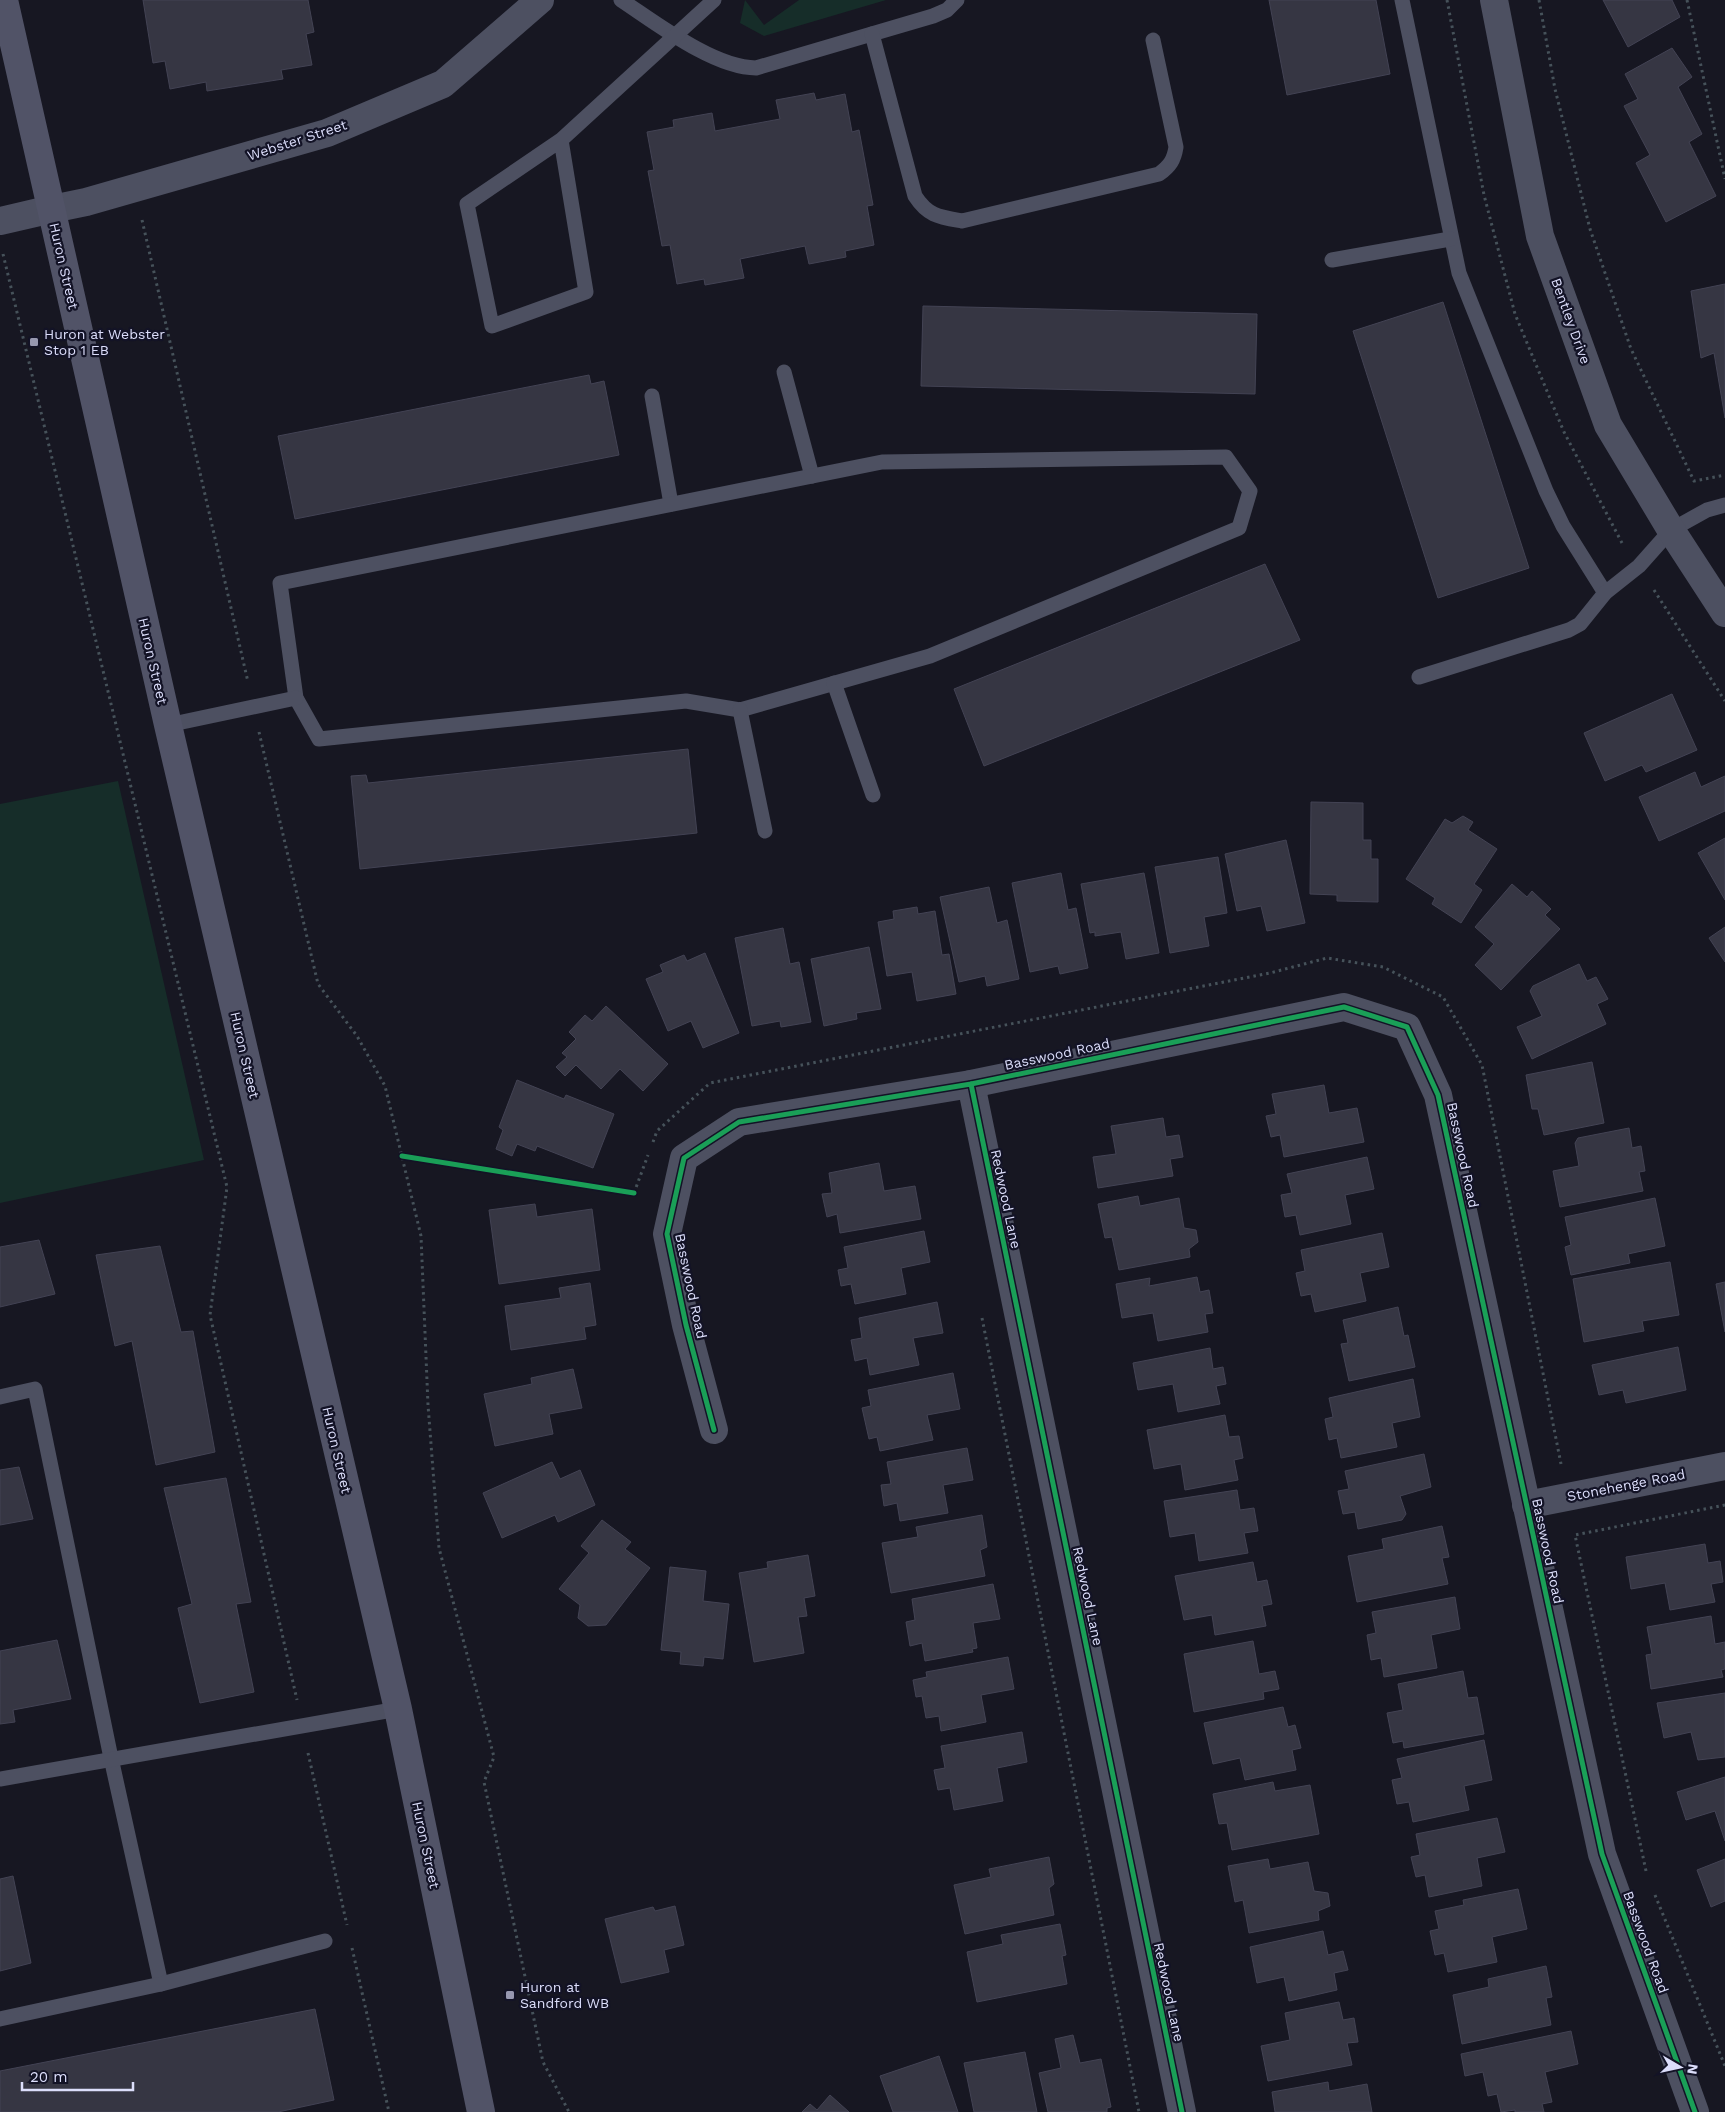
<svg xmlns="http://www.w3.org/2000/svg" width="1725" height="2112" font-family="'Work Sans',sans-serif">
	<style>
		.green { fill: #162d29 }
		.building { fill: #363643; stroke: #434354 }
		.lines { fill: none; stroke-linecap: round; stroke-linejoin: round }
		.path { stroke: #46525a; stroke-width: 3; stroke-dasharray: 2.5 4; stroke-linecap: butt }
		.service { stroke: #4d5061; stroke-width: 15 }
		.minor { stroke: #4d5061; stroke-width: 28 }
		.tertiary { stroke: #4d5061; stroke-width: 28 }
		.secondary { stroke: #515367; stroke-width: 28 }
		.cycleway-casing { stroke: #131326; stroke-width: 8 }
		.cycleway { stroke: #1a9f57; stroke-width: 5 }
		.poi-dot { fill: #9798af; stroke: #131326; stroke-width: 2 }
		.labels { text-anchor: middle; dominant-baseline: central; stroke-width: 4.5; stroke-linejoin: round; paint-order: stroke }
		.street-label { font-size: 14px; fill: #dcdefb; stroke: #131326 }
		.poi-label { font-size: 14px; fill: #dcdefb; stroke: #131326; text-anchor: start }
	</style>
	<rect width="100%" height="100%" fill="#171722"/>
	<g class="green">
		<path d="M 745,0 L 764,25 L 799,0 L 886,0 L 764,36 L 740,23 Z"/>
		<path d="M 118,781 L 204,1160 L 0,1203 L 0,804 Z"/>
	</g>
	<g class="building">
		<path d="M 143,0 L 308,0 L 314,32 L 306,34 L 312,65 L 281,70 L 283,79 L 207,91 L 206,82 L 170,89 L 165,61 L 153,63 Z"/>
		<path d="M 1269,0 L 1376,0 L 1390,74 L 1287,95 Z"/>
		<path d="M 1603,0 L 1672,0 L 1680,17 L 1628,47 Z"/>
		<path d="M 1672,48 L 1692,77 L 1678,87 L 1702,134 L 1689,142 L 1716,196 L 1666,222 L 1636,163 L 1650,155 L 1624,106 L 1638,99 L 1625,74 Z"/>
		<path d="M 814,93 L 816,100 L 845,94 L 852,132 L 859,130 L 873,205 L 867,206 L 874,245 L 845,251 L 846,257 L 809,264 L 805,246 L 740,259 L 744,278 L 705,285 L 704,279 L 677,284 L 670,245 L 662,246 L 648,171 L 654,170 L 647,132 L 674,127 L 673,120 L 712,113 L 715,131 L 780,119 L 776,100 Z"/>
		<path d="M 1725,284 L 1725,418 L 1714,353 L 1701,358 L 1691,291 Z"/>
		<path d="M 1443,302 L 1529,568 L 1438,598 L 1353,331 Z"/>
		<path d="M 923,306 L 1257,314 L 1255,394 L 921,386 Z"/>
		<path d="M 589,375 L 591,384 L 604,381 L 619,455 L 295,519 L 278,436 Z"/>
		<path d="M 1265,564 L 1300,640 L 984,766 L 954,689 Z"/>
		<path d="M 1672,694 L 1697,750 L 1646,772 L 1642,765 L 1605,781 L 1584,733 Z"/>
		<path d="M 688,749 L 697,833 L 360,869 L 351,776 L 366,775 L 368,783 Z"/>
		<path d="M 1695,772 L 1701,787 L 1725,776 L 1725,811 L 1659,841 L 1639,797 Z"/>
		<path d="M 1311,802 L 1363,803 L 1363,840 L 1371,840 L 1371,859 L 1378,859 L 1378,902 L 1337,901 L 1337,895 L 1310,894 Z"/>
		<path d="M 1463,816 L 1473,822 L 1468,830 L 1497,849 L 1474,884 L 1482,890 L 1461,923 L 1432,904 L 1435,898 L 1406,879 L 1445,819 L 1452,823 Z"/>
		<path d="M 1725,838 L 1725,900 L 1698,853 Z"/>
		<path d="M 1286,840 L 1305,923 L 1267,931 L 1261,906 L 1237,911 L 1225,854 Z"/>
		<path d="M 1218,857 L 1227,913 L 1204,917 L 1209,946 L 1170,953 L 1155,867 Z"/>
		<path d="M 1061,873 L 1068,910 L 1076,908 L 1088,968 L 1060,974 L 1058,966 L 1030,972 L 1012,883 Z"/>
		<path d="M 1144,873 L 1159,953 L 1126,959 L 1121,932 L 1095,936 L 1095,932 L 1090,933 L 1081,884 Z"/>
		<path d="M 1512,884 L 1527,897 L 1532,891 L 1551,909 L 1545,915 L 1560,929 L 1501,990 L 1475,965 L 1494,944 L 1475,927 Z"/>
		<path d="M 989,887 L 997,923 L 1007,920 L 1019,979 L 987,986 L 985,976 L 959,982 L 940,897 Z"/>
		<path d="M 917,907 L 918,914 L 935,911 L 942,955 L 949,954 L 956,994 L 917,1001 L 912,972 L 887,976 L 878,922 L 894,919 L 893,911 Z"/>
		<path d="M 1725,927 L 1725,962 L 1709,938 Z"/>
		<path d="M 783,928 L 790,964 L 799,962 L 811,1022 L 781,1027 L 780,1021 L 752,1026 L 735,938 Z"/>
		<path d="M 869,947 L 881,1009 L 856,1013 L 857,1019 L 824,1026 L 811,959 Z"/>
		<path d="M 705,953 L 739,1033 L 703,1048 L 691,1021 L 668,1031 L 646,979 L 663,972 L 660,965 L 684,955 L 687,961 Z"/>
		<path d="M 1579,964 L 1587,981 L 1596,977 L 1608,999 L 1597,1004 L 1606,1024 L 1532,1059 L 1517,1027 L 1542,1016 L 1530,991 L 1533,986 Z"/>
		<path d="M 606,1006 L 668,1064 L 643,1091 L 620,1069 L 601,1089 L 576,1065 L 565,1076 L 556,1067 L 567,1057 L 562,1053 L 576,1039 L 569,1032 L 585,1015 L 592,1021 Z"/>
		<path d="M 1592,1062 L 1604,1123 L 1544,1135 L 1538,1109 L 1532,1109 L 1526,1075 Z"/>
		<path d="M 517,1080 L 564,1099 L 566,1095 L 614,1114 L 593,1168 L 537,1146 L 535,1151 L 517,1144 L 512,1156 L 496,1149 L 503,1130 L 499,1127 Z"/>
		<path d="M 1324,1085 L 1329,1113 L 1357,1108 L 1364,1142 L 1284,1157 L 1280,1135 L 1271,1137 L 1266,1116 L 1276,1114 L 1272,1094 Z"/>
		<path d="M 1163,1118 L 1166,1137 L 1179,1135 L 1183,1157 L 1170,1159 L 1173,1176 L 1098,1188 L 1093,1157 L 1116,1154 L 1111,1126 Z"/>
		<path d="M 1629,1128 L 1632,1148 L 1641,1146 L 1645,1171 L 1639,1172 L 1643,1191 L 1560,1207 L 1553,1171 L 1579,1166 L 1575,1143 L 1578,1138 Z"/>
		<path d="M 1367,1157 L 1374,1189 L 1345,1195 L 1351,1224 L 1300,1235 L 1296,1215 L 1285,1217 L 1281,1195 L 1292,1193 L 1287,1174 Z"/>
		<path d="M 879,1163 L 884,1191 L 915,1186 L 921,1219 L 840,1233 L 837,1214 L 827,1217 L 822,1194 L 832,1193 L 829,1173 Z"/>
		<path d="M 1138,1196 L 1140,1206 L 1179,1198 L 1184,1228 L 1196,1230 L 1198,1242 L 1189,1249 L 1190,1257 L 1119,1270 L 1112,1237 L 1105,1238 L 1098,1204 Z"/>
		<path d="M 1655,1198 L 1665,1246 L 1628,1254 L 1630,1263 L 1571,1275 L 1565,1247 L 1571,1245 L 1565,1217 Z"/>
		<path d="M 535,1204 L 537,1217 L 592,1209 L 600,1270 L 499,1284 L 489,1210 Z"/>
		<path d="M 924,1231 L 930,1262 L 901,1268 L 906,1294 L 855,1304 L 851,1284 L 841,1286 L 838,1270 L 848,1268 L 844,1247 Z"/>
		<path d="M 1382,1233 L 1389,1267 L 1360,1273 L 1366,1301 L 1315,1312 L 1311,1294 L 1301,1296 L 1296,1273 L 1305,1271 L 1301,1250 Z"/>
		<path d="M 39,1240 L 55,1294 L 0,1307 L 0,1247 Z"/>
		<path d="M 160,1246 L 181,1332 L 193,1331 L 215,1452 L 156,1465 L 132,1341 L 115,1346 L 96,1255 Z"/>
		<path d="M 1670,1262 L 1679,1315 L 1642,1321 L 1644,1331 L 1584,1342 L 1573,1279 Z"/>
		<path d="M 1197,1277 L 1200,1292 L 1209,1290 L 1213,1313 L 1205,1314 L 1208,1332 L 1158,1341 L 1153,1313 L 1122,1318 L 1116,1284 L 1150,1278 L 1149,1286 Z"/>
		<path d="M 1725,1282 L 1725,1332 L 1716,1284 Z"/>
		<path d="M 590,1283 L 596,1325 L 584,1327 L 586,1339 L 511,1350 L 505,1306 L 561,1298 L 559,1288 Z"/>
		<path d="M 937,1302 L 943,1333 L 913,1338 L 919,1365 L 870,1375 L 867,1358 L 855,1361 L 851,1340 L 862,1338 L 859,1318 Z"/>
		<path d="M 1398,1307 L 1404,1336 L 1408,1335 L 1415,1367 L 1349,1381 L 1341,1344 L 1348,1343 L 1343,1320 Z"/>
		<path d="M 1678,1347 L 1686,1390 L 1626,1403 L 1623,1390 L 1599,1395 L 1592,1365 Z"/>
		<path d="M 1210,1348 L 1213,1369 L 1223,1367 L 1226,1384 L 1216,1386 L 1220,1404 L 1178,1412 L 1173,1384 L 1138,1390 L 1133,1363 Z"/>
		<path d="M 573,1369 L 582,1408 L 549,1414 L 553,1434 L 495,1446 L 484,1394 L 532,1384 L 531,1378 Z"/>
		<path d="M 953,1373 L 960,1409 L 927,1415 L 933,1440 L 880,1451 L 877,1437 L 869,1439 L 862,1408 L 871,1406 L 868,1390 Z"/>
		<path d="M 1413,1379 L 1420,1417 L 1392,1423 L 1397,1447 L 1341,1458 L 1337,1438 L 1329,1440 L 1325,1419 L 1333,1417 L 1329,1398 Z"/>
		<path d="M 1225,1415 L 1229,1437 L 1239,1436 L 1243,1458 L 1234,1460 L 1238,1480 L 1185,1490 L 1181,1464 L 1154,1469 L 1147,1430 Z"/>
		<path d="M 967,1448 L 973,1480 L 943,1485 L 948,1513 L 900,1521 L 897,1503 L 884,1506 L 881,1485 L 891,1484 L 887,1462 Z"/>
		<path d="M 1424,1454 L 1431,1487 L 1400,1496 L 1406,1514 L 1402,1520 L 1358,1529 L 1355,1512 L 1343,1514 L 1338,1491 L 1349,1489 L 1345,1471 Z"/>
		<path d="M 552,1462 L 560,1479 L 580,1470 L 595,1505 L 558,1522 L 555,1515 L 502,1538 L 483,1493 Z"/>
		<path d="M 19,1467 L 33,1519 L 0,1525 L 0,1470 Z"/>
		<path d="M 226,1478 L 251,1602 L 236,1604 L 254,1692 L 200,1703 L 178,1608 L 192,1604 L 164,1488 Z"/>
		<path d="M 1237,1490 L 1240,1510 L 1254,1508 L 1258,1531 L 1244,1533 L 1248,1553 L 1199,1561 L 1195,1533 L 1170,1537 L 1164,1501 Z"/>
		<path d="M 982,1515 L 987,1547 L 980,1550 L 985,1576 L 891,1593 L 882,1543 L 918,1537 L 916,1527 Z"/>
		<path d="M 602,1520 L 631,1542 L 625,1549 L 650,1568 L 606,1625 L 588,1626 L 578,1618 L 580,1605 L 559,1589 L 589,1553 L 581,1546 Z"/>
		<path d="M 1442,1526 L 1449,1557 L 1442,1558 L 1448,1584 L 1357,1602 L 1348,1556 L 1384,1549 L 1382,1539 Z"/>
		<path d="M 1705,1544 L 1708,1563 L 1720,1561 L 1723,1582 L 1711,1584 L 1715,1602 L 1670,1610 L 1665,1583 L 1631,1589 L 1626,1557 Z"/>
		<path d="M 808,1555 L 815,1596 L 804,1598 L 807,1616 L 798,1617 L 804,1653 L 754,1662 L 739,1573 L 768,1568 L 767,1562 Z"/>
		<path d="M 1253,1562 L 1257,1582 L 1267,1580 L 1272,1604 L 1262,1606 L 1266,1626 L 1215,1635 L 1212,1615 L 1184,1620 L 1175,1576 Z"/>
		<path d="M 670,1567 L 706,1571 L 703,1601 L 729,1604 L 723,1659 L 704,1657 L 703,1666 L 680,1664 L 681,1652 L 661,1650 Z"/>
		<path d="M 993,1584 L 1000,1619 L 973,1623 L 977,1648 L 972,1649 L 973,1652 L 925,1661 L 922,1643 L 910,1646 L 906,1622 L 915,1620 L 912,1599 Z"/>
		<path d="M 1455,1597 L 1460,1629 L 1431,1635 L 1437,1668 L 1384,1677 L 1381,1658 L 1371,1660 L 1367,1635 L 1376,1633 L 1372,1612 Z"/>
		<path d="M 1711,1616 L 1715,1644 L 1725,1642 L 1725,1669 L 1721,1670 L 1723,1677 L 1651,1689 L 1646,1655 L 1652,1654 L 1647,1627 Z"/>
		<path d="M 57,1640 L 71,1699 L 13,1710 L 15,1722 L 0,1724 L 0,1651 Z"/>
		<path d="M 1253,1641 L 1259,1674 L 1275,1671 L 1279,1689 L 1263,1692 L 1264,1699 L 1194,1712 L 1184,1654 Z"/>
		<path d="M 1008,1657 L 1014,1689 L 981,1695 L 986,1722 L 941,1731 L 939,1716 L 926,1718 L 922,1696 L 916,1697 L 913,1680 L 927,1677 L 926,1672 Z"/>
		<path d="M 1463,1671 L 1468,1698 L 1477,1697 L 1484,1734 L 1404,1748 L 1403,1741 L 1393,1743 L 1387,1713 L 1403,1710 L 1398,1684 Z"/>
		<path d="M 1725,1693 L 1725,1757 L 1698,1760 L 1691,1732 L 1664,1738 L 1657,1703 Z"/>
		<path d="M 1283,1707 L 1288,1727 L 1295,1725 L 1301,1748 L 1292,1750 L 1296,1770 L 1245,1780 L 1240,1758 L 1213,1764 L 1204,1723 Z"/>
		<path d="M 1022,1732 L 1027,1762 L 997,1768 L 1003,1801 L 954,1810 L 950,1788 L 938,1790 L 934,1770 L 945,1768 L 941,1746 Z"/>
		<path d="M 1484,1740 L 1492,1780 L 1464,1786 L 1469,1810 L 1413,1822 L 1409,1802 L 1397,1804 L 1392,1780 L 1402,1778 L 1397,1759 Z"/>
		<path d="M 1725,1777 L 1725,1841 L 1715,1811 L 1686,1820 L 1677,1792 Z"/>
		<path d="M 1273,1782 L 1275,1791 L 1310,1785 L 1319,1834 L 1232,1850 L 1227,1823 L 1219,1824 L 1213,1794 Z"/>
		<path d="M 1497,1818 L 1505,1852 L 1477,1858 L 1482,1886 L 1429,1897 L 1425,1875 L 1416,1877 L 1411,1857 L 1420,1855 L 1416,1834 Z"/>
		<path d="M 1049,1857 L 1054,1884 L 1049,1888 L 1054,1915 L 965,1934 L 954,1885 L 991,1877 L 989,1869 Z"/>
		<path d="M 1268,1859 L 1270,1869 L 1308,1862 L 1314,1891 L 1328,1893 L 1330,1906 L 1318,1911 L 1319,1920 L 1249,1933 L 1243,1900 L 1235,1902 L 1228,1866 Z"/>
		<path d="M 1725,1859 L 1725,1901 L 1711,1907 L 1697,1870 Z"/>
		<path d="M 13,1876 L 31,1963 L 0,1971 L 0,1879 Z"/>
		<path d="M 1518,1889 L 1527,1929 L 1492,1937 L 1497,1962 L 1448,1972 L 1444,1953 L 1435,1955 L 1430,1931 L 1439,1929 L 1435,1911 L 1464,1905 L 1463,1900 Z"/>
		<path d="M 675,1906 L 684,1945 L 664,1950 L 669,1972 L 621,1983 L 605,1919 L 653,1907 L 655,1911 Z"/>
		<path d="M 1060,1924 L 1066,1955 L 1062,1956 L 1067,1984 L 977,2002 L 967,1952 L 1003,1944 L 1001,1935 Z"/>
		<path d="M 1323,1931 L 1328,1955 L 1343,1951 L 1348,1970 L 1334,1973 L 1337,1990 L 1289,2001 L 1284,1977 L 1257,1983 L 1250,1947 Z"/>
		<path d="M 1546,1966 L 1552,1997 L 1546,1998 L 1551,2025 L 1462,2044 L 1453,1995 L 1489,1987 L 1488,1979 Z"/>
		<path d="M 1339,2002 L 1343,2020 L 1354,2018 L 1358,2042 L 1347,2043 L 1352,2065 L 1268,2081 L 1261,2046 L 1290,2040 L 1285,2013 Z"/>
		<path d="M 315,2009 L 334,2100 L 278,2112 L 0,2112 L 0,2071 Z"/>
		<path d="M 1571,2031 L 1578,2064 L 1545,2072 L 1552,2102 L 1542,2104 L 1544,2112 L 1515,2112 L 1515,2110 L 1501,2112 L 1497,2094 L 1488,2096 L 1483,2072 L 1465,2076 L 1461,2054 Z"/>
		<path d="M 1073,2035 L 1080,2063 L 1101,2059 L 1111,2107 L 1107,2108 L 1107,2112 L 1048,2112 L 1039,2073 L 1061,2068 L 1055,2039 Z"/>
		<path d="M 1025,2052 L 1037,2112 L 974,2112 L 964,2063 Z"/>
		<path d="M 939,2056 L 958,2112 L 893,2112 L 880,2076 Z"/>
		<path d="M 1328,2082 L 1329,2091 L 1367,2084 L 1372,2112 L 1275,2112 L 1272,2092 Z"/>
		<path d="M 830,2095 L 849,2112 L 802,2112 L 810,2104 L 817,2110 Z"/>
	</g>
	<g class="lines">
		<g class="path">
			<path d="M 1447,0 L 1484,195 L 1515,314 L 1564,432 L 1622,543"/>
			<path d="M 1539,0 L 1555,89 L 1590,229 L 1631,349 L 1694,481 L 1725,475"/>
			<path d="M 1687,0 L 1725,179"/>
			<path d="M 142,220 L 248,682"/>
			<path d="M 3,254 L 227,1187 L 210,1315 L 297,1700"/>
			<path d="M 1654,590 L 1725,701"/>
			<path d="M 259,732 L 318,984 L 357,1036 L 385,1086 L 421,1236 L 428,1405 L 439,1548 L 494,1757 L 484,1782 L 543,2062 L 569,2112"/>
			<path d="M 653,1142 L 657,1131 L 710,1083 L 1270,973 L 1327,958 L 1383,967 L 1443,997 L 1482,1065 L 1561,1464"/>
			<path d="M 634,1193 L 648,1155"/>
			<path d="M 982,1318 L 1139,2112"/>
			<path d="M 308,1753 L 347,1925"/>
			<path d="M 1646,1871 L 1575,1535 L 1725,1505"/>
			<path d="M 1655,1895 L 1725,2066"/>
			<path d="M 352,1948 L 389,2112"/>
		</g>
		<g class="service">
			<path d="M 621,0 C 656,23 714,68 756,68 L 933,16 L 947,10 L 957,0"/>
			<path d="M 1402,0 L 1459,273 L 1546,491 L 1563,526 L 1605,593"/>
			<path d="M 872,34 L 915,196 C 928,216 939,217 962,221 L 1159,174 C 1170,166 1174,160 1176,147 L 1153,40"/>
			<path d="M 561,140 L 586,292 L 492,326 L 467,204 L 561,140 L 714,0"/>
			<path d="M 1332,260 L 1450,239"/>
			<path d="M 784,372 L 812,476"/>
			<path d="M 652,396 L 671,504"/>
			<path d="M 1226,457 L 1250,491 L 1239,528 L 930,656 L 740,710 L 686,701 L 319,739 L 296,698 L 280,583 L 882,462 Z"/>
			<path d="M 1419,677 L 1569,630 L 1580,624 L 1605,593 L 1639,566 L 1671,530 L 1707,510 L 1725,505"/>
			<path d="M 834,683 L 873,795"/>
			<path d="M 740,710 L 765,831"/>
			<path d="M 168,725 L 296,698"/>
			<path d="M 0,1397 L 35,1389 L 111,1758 L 161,1984"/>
			<path d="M 0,1779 L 398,1709"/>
			<path d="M 0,2019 L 161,1984 L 325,1941"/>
		</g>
		<g class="minor">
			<path d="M 0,221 L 52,209"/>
			<path d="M 971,1084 L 1182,2112"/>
			<path d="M 714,1430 L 686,1325 L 667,1234 L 684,1158 L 739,1122 L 971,1084 L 1344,1007 L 1407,1027 L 1438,1095 L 1602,1854 L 1695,2112"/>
			<path d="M 1526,1505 L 1725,1466"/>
		</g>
		<g class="tertiary">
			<path d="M 1494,0 L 1540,236 L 1608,425 L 1671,530 L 1725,613"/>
			<path d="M 52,209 L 86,202 L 327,133 L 443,84 L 540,0"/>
		</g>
		<path class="secondary" d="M 4,0 L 168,725 L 398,1709 L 481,2112"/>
		<defs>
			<g id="cycleway">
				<path d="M 971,1084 L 1182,2112"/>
				<path d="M 402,1156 L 634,1193"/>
				<path d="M 714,1430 L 686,1325 L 667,1234 L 684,1158 L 739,1122 L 971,1084 L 1344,1007 L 1407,1027 L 1438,1095 L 1602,1854 L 1695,2112"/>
			</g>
		</defs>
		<use href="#cycleway" class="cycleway-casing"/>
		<use href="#cycleway" class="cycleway"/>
	</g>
	<g class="poi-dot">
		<rect x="29" y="337" width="10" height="10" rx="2.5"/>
		<rect x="505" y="1990" width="10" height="10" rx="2.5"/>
	</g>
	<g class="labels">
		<g class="street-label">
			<text transform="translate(297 140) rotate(-18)">Webster Street</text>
			<text transform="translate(64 266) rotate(77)">Huron Street</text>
			<text transform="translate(1571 321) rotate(70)">Bentley Drive</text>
			<text transform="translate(153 661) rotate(77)">Huron Street</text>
			<text transform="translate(1057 1054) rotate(-12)">Basswood Road</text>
			<text transform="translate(245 1055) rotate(77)">Huron Street</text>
			<text transform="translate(1463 1155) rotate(78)">Basswood Road</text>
			<text transform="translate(1006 1199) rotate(78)">Redwood Lane</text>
			<text transform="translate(691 1286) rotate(78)">Basswood Road</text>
			<text transform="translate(337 1450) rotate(77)">Huron Street</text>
			<text transform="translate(1626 1485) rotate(-11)">Stonehenge Road</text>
			<text transform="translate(1548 1551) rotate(78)">Basswood Road</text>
			<text transform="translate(1088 1596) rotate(78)">Redwood Lane</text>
			<text transform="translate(426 1845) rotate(78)">Huron Street</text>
			<text transform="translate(1646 1942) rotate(70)">Basswood Road</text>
			<text transform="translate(1169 1992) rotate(78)">Redwood Lane</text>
		</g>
		<g class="poi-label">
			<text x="44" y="334">Huron at Webster<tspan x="44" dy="16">Stop 1 EB</tspan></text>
			<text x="520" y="1987">Huron at<tspan x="520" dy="16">Sandford WB</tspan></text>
		</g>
	</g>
	<g transform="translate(1680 2067) rotate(99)" stroke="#131326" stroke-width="4" paint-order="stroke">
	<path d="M0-4L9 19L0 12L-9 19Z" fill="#dcdefb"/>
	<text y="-8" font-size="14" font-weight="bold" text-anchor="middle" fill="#dcdefb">N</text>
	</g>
	<path d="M22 2082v8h111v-8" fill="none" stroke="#dcdefb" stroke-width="2.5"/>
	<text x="30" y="2082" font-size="15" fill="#dcdefb" stroke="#131326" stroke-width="4" paint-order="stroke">20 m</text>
</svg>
